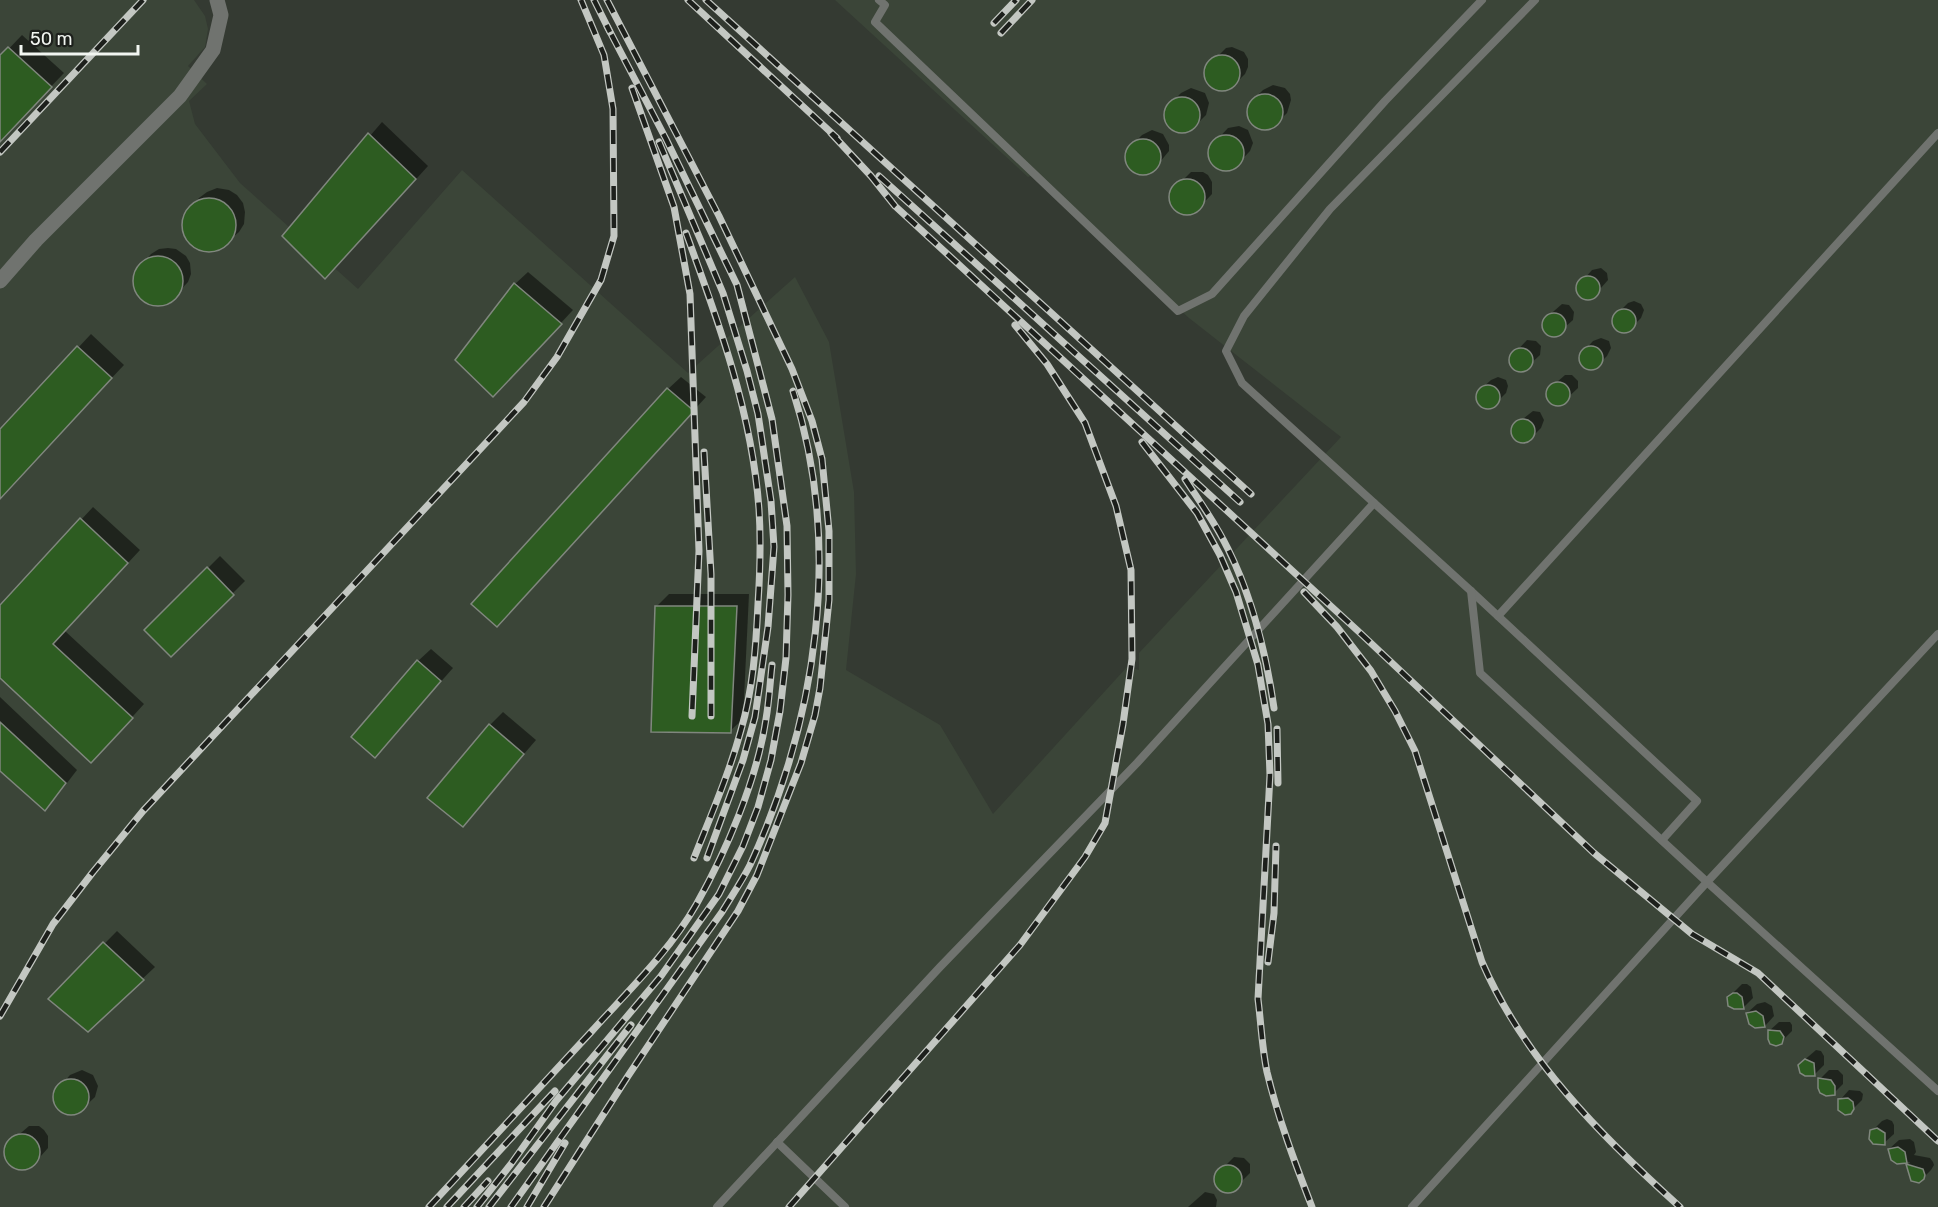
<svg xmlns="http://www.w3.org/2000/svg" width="1938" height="1207" font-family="Rubik,sans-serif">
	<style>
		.built { fill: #3b4538 }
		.shadow { fill: #0007 }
		.building { fill: #2d5c21; stroke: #80877e; stroke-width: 1.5 }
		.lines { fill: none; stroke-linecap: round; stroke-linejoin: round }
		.service { stroke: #70736f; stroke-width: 8 }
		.minor { stroke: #70736f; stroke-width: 15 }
		.rail-casing { stroke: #c3c7c2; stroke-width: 7 }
		.rail { stroke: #1d201c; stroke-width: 4.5; stroke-dasharray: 14; stroke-linecap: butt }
	</style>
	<rect width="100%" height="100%" fill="#343a32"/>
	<path class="built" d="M 0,0 L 194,0 L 205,16 L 208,29 L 205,47 L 188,66 L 207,84 L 189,101 L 195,124 L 240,183 L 358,289 L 462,170 L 688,373 L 795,277 L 829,342 L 854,492 L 856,574 L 846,670 L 940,725 L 993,814 L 1127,667 L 1139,670 L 1139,653 L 1341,437 L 1189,318 L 1033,175 L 1028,177 L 835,0 L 1938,0 L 1938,1207 L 0,1207 Z"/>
	<g class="shadow">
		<path d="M 22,35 L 64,73 L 0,140 L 0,58 Z"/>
		<path d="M 1232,47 L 1244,52 L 1248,59 L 1248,67 L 1245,74 L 1235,84 L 1227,88 L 1214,88 L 1207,79 L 1207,67 L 1226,48 Z"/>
		<path d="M 1273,85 L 1285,88 L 1290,94 L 1291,100 L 1287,113 L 1277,123 L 1266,128 L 1253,124 L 1249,113 L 1253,100 L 1263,90 Z"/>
		<path d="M 1191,88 L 1205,93 L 1209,103 L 1206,115 L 1196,125 L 1183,131 L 1171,127 L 1166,115 L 1171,103 L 1181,93 Z"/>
		<path d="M 382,122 L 428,166 L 338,265 L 284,236 Z"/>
		<path d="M 1239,126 L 1248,130 L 1253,143 L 1250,151 L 1235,167 L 1229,169 L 1221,168 L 1214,164 L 1211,159 L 1211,146 L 1228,128 Z"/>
		<path d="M 1152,130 L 1163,134 L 1169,145 L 1169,151 L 1155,168 L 1144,173 L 1136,172 L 1131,168 L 1127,157 L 1132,145 L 1142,135 Z"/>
		<path d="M 1191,172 L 1203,172 L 1208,175 L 1212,182 L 1212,194 L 1197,210 L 1192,213 L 1180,212 L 1172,203 L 1172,191 Z"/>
		<path d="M 217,188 L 229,190 L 237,195 L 243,203 L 245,212 L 244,224 L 239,232 L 220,248 L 211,250 L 202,249 L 193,244 L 187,237 L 184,227 L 185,217 L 189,208 L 199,198 L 207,192 Z"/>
		<path d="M 168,248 L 176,249 L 186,256 L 190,263 L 191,274 L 188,282 L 172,299 L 165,303 L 156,304 L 148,302 L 141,297 L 136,289 L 134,280 L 136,272 L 151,254 L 159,249 Z"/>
		<path d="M 1601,268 L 1607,273 L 1608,280 L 1593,297 L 1586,298 L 1579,293 L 1578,286 L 1592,270 Z"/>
		<path d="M 528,272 L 573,310 L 506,382 L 457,359 L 515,284 Z"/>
		<path d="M 1634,301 L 1641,304 L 1644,310 L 1641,318 L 1631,328 L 1624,332 L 1616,328 L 1613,321 L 1618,313 L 1628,303 Z"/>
		<path d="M 1562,304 L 1569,305 L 1574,312 L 1573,320 L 1556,335 L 1548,333 L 1544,327 L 1546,318 Z"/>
		<path d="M 91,334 L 124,365 L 0,496 L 0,431 Z"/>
		<path d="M 1601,338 L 1609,341 L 1611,348 L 1607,356 L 1597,366 L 1590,368 L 1583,365 L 1580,359 L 1584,351 L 1593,341 Z"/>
		<path d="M 1527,340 L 1536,341 L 1541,346 L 1540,355 L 1525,369 L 1518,370 L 1512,365 L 1511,357 Z"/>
		<path d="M 1565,375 L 1572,375 L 1578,381 L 1578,388 L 1561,404 L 1554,404 L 1548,398 L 1548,390 Z"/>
		<path d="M 681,377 L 706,397 L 509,613 L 668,389 Z"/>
		<path d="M 1498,377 L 1506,380 L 1508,386 L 1506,393 L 1496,403 L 1488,407 L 1479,403 L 1477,397 L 1481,389 L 1491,380 Z"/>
		<path d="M 1533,411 L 1540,412 L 1544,420 L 1541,428 L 1531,438 L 1524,441 L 1516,438 L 1513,431 L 1515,425 Z"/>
		<path d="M 93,507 L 140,550 L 65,631 L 144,704 L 104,748 L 0,676 L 0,607 Z"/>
		<path d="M 220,556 L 245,581 L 171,655 L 146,630 Z"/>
		<path d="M 669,594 L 749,594 L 743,719 L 730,731 L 656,607 Z"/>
		<path d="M 431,649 L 453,668 L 375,756 L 418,661 Z"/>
		<path d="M 0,697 L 77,770 L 57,796 L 45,808 L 0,769 Z"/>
		<path d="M 503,712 L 536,740 L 463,825 L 490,725 Z"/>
		<path d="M 117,931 L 155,967 L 88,1030 L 50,999 Z"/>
		<path d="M 1742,984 L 1747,984 L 1751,987 L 1753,998 L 1744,1007 L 1728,998 Z"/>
		<path d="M 1765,1002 L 1772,1006 L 1774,1016 L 1765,1026 L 1747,1013 L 1757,1004 Z"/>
		<path d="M 1779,1022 L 1790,1022 L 1792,1025 L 1792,1031 L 1782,1041 L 1769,1031 Z"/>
		<path d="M 1816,1050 L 1821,1051 L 1824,1056 L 1824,1065 L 1814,1075 L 1802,1062 Z"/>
		<path d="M 82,1070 L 93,1075 L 98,1086 L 95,1097 L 78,1113 L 72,1114 L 61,1110 L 55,1099 L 56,1091 L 70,1075 Z"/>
		<path d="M 1829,1070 L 1838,1070 L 1843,1075 L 1843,1084 L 1834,1093 L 1820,1079 Z"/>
		<path d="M 1849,1090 L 1860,1091 L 1863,1094 L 1862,1100 L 1852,1110 L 1840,1100 Z"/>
		<path d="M 1887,1119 L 1892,1121 L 1894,1125 L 1894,1134 L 1884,1143 L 1872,1131 L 1882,1121 Z"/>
		<path d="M 29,1126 L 39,1126 L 44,1130 L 48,1136 L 48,1148 L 33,1165 L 21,1169 L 13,1166 L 6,1156 L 8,1144 Z"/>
		<path d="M 1910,1139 L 1914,1142 L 1916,1152 L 1914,1155 L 1930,1158 L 1933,1162 L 1934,1165 L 1931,1170 L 1921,1180 L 1908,1165 L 1910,1162 L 1894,1161 L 1889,1149 L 1899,1140 Z"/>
		<path d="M 1234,1157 L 1244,1158 L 1250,1164 L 1250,1173 L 1234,1189 L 1224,1190 L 1219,1188 L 1217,1183 L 1217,1174 Z"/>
		<path d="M 1205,1192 L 1214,1194 L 1217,1200 L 1216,1207 L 1188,1207 Z"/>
	</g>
	<g class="building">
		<path d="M 8,47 L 52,87 L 0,142 L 0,55 Z"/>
		<circle cx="1222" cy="73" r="18"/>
		<circle cx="1265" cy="112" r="18"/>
		<circle cx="1182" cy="115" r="18"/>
		<path d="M 368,133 L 416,179 L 325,279 L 282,236 Z"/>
		<circle cx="1226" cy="153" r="18"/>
		<circle cx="1143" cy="157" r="18"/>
		<circle cx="1187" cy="197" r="18"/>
		<circle cx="209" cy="225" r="27"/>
		<circle cx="158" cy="281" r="25"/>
		<circle cx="1588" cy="288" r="12"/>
		<path d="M 514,283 L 562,324 L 493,397 L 455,360 Z"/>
		<circle cx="1624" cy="321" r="12"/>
		<circle cx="1554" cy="325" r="12"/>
		<path d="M 77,346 L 112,378 L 0,499 L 0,429 Z"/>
		<circle cx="1591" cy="358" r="12"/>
		<circle cx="1521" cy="360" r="12"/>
		<circle cx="1558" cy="394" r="12"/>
		<circle cx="1488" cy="397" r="12"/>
		<path d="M 667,388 L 694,411 L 497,627 L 471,604 Z"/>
		<circle cx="1523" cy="431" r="12"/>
		<path d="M 80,518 L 128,563 L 53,644 L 133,718 L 91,763 L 0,678 L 0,605 Z"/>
		<path d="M 207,567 L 234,595 L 171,657 L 144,630 Z"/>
		<path d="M 655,606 L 737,606 L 731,733 L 651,732 Z"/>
		<path d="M 417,660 L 441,681 L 375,758 L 351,737 Z"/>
		<path d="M 0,722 L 66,783 L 45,811 L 0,771 Z"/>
		<path d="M 489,724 L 524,754 L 463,827 L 427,798 Z"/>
		<path d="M 103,942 L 144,980 L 88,1032 L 48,999 Z"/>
		<path d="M 1733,993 L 1737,993 L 1742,997 L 1744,1009 L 1734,1009 L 1728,1006 L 1727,997 Z"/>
		<path d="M 1756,1011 L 1763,1016 L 1765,1027 L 1755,1028 L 1749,1024 L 1746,1013 Z"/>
		<path d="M 1768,1030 L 1780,1031 L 1784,1037 L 1782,1044 L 1776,1046 L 1770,1044 L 1768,1039 Z"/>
		<path d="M 1805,1059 L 1814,1063 L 1815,1076 L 1805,1076 L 1800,1073 L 1798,1065 Z"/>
		<path d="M 1818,1078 L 1831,1080 L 1835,1086 L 1835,1095 L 1826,1096 L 1820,1093 L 1818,1088 Z"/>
		<circle cx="71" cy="1097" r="18"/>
		<path d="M 1848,1098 L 1853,1102 L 1854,1109 L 1851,1114 L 1845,1115 L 1838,1110 L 1838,1099 Z"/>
		<path d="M 1877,1128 L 1885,1133 L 1885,1145 L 1873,1144 L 1869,1139 L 1870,1130 Z"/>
		<circle cx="22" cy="1152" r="18"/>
		<path d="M 1898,1147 L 1905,1152 L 1907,1163 L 1897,1164 L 1891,1160 L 1888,1149 Z"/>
		<path d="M 1906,1164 L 1923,1169 L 1925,1175 L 1924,1179 L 1919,1183 L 1911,1181 Z"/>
		<circle cx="1228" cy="1179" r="14"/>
	</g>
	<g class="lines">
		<g class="service">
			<path d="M 879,0 L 885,5 L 875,22 L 1178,311 L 1212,294 L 1385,101 L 1482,0"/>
			<path d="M 1535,0 L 1330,209 L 1244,316 L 1226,351 L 1242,383 L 1471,591 L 1697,801 L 1662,840"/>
			<path d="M 1471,591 L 1480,673 L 1707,882 L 1938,1091"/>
			<path d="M 1498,616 L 1938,133"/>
			<path d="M 777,1142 L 845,1207"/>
			<path d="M 717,1207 L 940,967 L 1137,763 L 1374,503"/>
			<path d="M 1412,1207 L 1707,882 L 1938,634"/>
		</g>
		<path class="minor" d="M 0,281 L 36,240 L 180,96 L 213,50 L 221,15 L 217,0"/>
		<defs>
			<g id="rail">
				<path d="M 594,0 L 610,32"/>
				<path d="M 688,0 L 837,138"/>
				<path d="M 706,0 L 1251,494"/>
				<path d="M 994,23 L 1016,0"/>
				<path d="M 1001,33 L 1032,0"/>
				<path d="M 632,88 L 674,207 L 690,294 L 699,551 L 692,716"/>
				<path d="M 831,133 L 871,176 L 895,206 L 1358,631 L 1594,853 L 1692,934 L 1758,973 L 1938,1141"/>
				<path d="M 659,142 L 723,293 L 747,371 L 758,414 L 771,501 L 774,547 L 768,627 L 755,717 L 743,760 L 707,858"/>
				<path d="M 0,152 L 143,0"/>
				<path d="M 879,176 L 1240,502"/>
				<path d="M 686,233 C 719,323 752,413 759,509 C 761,540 760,573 758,604 C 756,647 753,689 741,730 C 729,774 711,815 694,858"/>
				<path d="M 1142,442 L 1197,513 L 1220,555 L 1236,592 L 1258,665 L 1268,724 L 1270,775 L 1258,999 C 1261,1023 1262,1048 1267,1072 C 1278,1118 1295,1163 1312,1207"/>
				<path d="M 704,452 L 711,574 L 711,716"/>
				<path d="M 1185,479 C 1200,502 1216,524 1228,549 C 1253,599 1266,653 1274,708"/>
				<path d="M 1304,592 L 1337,627 L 1371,671 L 1395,711 L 1415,751 L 1482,962 C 1524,1059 1602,1137 1680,1207"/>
				<path d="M 1277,729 L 1278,783"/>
				<path d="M 1268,962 L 1274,913 L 1276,846"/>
				<path d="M 0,1016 L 53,924 L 93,872 L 143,811 L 524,402 L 557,357 L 601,280 L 614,236 L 613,109 L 604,55 L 581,0"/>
				<path d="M 429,1207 C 484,1148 538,1089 592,1031 C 628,991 669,952 696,905 C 726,852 757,780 766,719 C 769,702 770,683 772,665"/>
				<path d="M 447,1207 L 555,1091"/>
				<path d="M 464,1207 L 488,1181"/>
				<path d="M 477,1207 L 511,1164 L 556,1101 L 661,976 L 719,894 L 743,846 L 758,807 L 771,760 L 780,711 L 786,658 L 788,595 L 787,526 L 772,419 L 737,285 L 666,139 L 607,26"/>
				<path d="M 489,1207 L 631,1025"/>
				<path d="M 511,1207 L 722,912 C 731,897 742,881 750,865 C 817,720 843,546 793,391"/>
				<path d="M 527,1207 L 565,1143"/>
				<path d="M 544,1207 L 628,1076 L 738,911 L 757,875 L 801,763 L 815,715 L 820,688 L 829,600 L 829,531 L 822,459 L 812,421 L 792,369 L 719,216 L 607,0"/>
				<path d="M 789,1207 L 1020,945 L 1085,857 L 1105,823 L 1123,724 L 1132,659 L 1131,570 L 1116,506 L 1085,423 L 1047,364 L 1015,325"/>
			</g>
		</defs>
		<use href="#rail" class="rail-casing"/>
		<use href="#rail" class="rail"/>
	</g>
	<path d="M21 45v9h117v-9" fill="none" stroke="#f2f6f1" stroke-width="3"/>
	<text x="30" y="45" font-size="18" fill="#f2f6f1" stroke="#1d201c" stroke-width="4.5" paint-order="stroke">50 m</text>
</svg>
